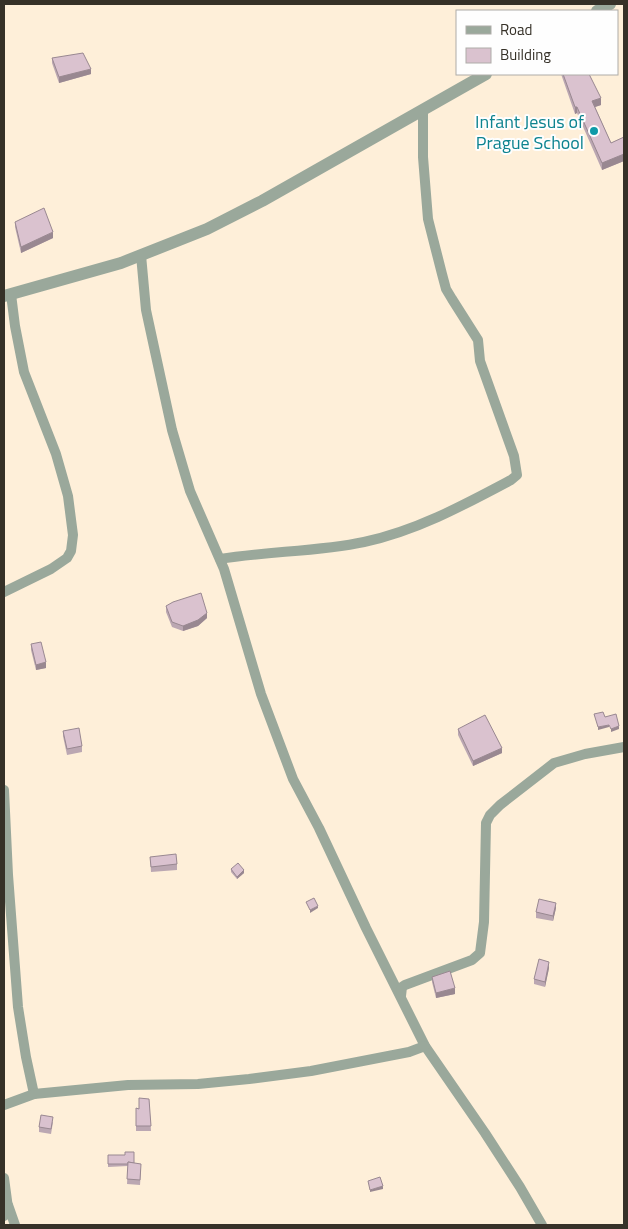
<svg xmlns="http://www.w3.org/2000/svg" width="628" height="1229" font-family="'Titillium Web',sans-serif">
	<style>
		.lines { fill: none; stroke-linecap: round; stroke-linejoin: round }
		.minor { stroke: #9aa89b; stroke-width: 10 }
		.tertiary { stroke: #9aa89b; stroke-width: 12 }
		.wall { fill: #bba7b2 }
		.shaded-wall { fill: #998891 }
		.building { fill: #dac2cf; stroke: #998891 }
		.culture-dot { fill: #0f9aa8; stroke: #fefefe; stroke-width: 2 }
		.labels { text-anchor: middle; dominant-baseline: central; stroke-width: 4; stroke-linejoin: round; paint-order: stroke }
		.culture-label { font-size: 18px; fill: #0d838f; stroke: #fefefe; text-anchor: end }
	</style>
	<rect width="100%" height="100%" fill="#feefd9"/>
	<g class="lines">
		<g class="minor">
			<path d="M 141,255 L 146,310 L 172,430 L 190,491 L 224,569 L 261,694 L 293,779 L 319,828 L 366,928 L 425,1046 L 485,1133 L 520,1187 L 542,1225"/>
			<path d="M 220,559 C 267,551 318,552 364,542 C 416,531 464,505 511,480 L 517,475 L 514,456 L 480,361 L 478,340 L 452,299 L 446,289 L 442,274 L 428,219 L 423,157 L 423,110"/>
			<path d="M 4,592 L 51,569 L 67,558 L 71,551 L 73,535 L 68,496 L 56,454 L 24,372 L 15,326 L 11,294"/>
			<path d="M 4,790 L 8,875 L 18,1007 L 26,1057 L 34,1094"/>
			<path d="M 401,996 L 402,987 L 405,985 L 472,960 L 480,953 L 484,922 L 486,823 L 490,815 L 500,805 L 554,763 L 585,754 L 624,747"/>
			<path d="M 4,1105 L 34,1094 L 128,1085 L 198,1084 L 249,1079 L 311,1071 L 409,1052 L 425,1046"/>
			<path d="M 4,1178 L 8,1208 L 4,1216"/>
			<path d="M 8,1205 L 15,1225"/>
		</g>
		<g class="tertiary">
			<path d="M 597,11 L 610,4"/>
			<path d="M 4,296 L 121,263 L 207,229 L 262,201 L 486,74"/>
		</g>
	</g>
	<g class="wall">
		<path d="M 52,58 L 91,74 L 59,83 L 52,63 Z"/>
		<path d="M 561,74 L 589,74 L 601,105 L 595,107 L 611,143 L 624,137 L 624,161 L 602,170 L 577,113 L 575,114 Z"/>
		<path d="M 15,222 L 53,238 L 21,253 L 15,227 Z"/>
		<path d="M 166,606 L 207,618 L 198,626 L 183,631 L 172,627 L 166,612 Z"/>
		<path d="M 31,644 L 46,668 L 36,670 L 31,650 Z"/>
		<path d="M 458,729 L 502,753 L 473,766 L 458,735 Z"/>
		<path d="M 63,731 L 82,746 L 82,752 L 67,755 L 63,736 Z"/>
		<path d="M 150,857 L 177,864 L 177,870 L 151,872 Z"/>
		<path d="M 231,869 L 244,873 L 237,879 L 231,872 Z"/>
		<path d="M 556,908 L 553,921 L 536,918 L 536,912 Z"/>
		<path d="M 549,968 L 545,987 L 534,984 L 534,979 Z"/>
		<path d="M 432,977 L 455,994 L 436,998 L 432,982 Z"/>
		<path d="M 149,1099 L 151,1131 L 136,1131 L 136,1108 L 139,1109 Z"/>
		<path d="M 53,1122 L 51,1134 L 39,1132 L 39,1127 Z"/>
		<path d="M 108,1155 L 134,1163 L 141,1170 L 140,1185 L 127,1184 L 128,1166 L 108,1167 Z"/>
	</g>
	<g class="shaded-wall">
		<path d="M 91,69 L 91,74 L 59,83 L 59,77 Z"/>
		<path d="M 601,98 L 601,105 L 592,108 L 592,101 Z"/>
		<path d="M 575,107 L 577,107 L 577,113 L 575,114 Z"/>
		<path d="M 624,154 L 624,161 L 602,170 L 602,163 Z"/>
		<path d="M 53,232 L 53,238 L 21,253 L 21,247 Z"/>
		<path d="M 207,613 L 207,618 L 198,626 L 183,631 L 183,626 Z"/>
		<path d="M 46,662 L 46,668 L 36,670 L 36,665 Z"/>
		<path d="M 609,725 L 609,727 L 598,730 L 598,727 Z"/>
		<path d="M 619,726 L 619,729 L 611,732 L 611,729 Z"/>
		<path d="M 502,748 L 502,753 L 473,766 L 473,761 Z"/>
		<path d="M 244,870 L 244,873 L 237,879 L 237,877 Z"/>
		<path d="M 556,903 L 556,908 L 553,921 L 553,916 Z"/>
		<path d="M 318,906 L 318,908 L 310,913 L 310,910 Z"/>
		<path d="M 549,962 L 549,968 L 545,987 L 545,982 Z"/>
		<path d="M 455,988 L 455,994 L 436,998 L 436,993 Z"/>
		<path d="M 383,1186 L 383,1189 L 370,1192 L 370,1190 Z"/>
	</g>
	<g class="building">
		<path d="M 83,53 L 91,69 L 59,77 L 52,58 Z"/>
		<path d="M 563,74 L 589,74 L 601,98 L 592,101 L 611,143 L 624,137 L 624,154 L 602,163 L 577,107 L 575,107 Z"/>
		<path d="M 44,208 L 53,232 L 21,247 L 15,222 Z"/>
		<path d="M 201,593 L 207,613 L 198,620 L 183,626 L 172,622 L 166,606 L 173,602 Z"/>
		<path d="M 41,642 L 46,662 L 36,665 L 31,644 Z"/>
		<path d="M 603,712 L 605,717 L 616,714 L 619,726 L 611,729 L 609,725 L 598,727 L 594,714 Z"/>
		<path d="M 485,715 L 502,748 L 473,761 L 458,729 Z"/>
		<path d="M 79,728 L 82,746 L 67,749 L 63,731 Z"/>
		<path d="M 176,854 L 177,864 L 151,867 L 150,857 Z"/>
		<path d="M 238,863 L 244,870 L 237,877 L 231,869 Z"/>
		<path d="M 314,898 L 318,906 L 310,910 L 306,902 Z"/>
		<path d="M 539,899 L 556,903 L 553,916 L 536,912 Z"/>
		<path d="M 539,959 L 549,962 L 545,982 L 534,979 Z"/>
		<path d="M 450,971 L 455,988 L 436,993 L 432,977 Z"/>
		<path d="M 139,1098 L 149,1099 L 151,1126 L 136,1126 L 136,1108 L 139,1109 Z"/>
		<path d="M 41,1115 L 53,1117 L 51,1129 L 39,1127 Z"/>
		<path d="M 125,1152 L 134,1152 L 134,1163 L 128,1162 L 128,1164 L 108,1164 L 108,1155 L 125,1155 Z"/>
		<path d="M 128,1162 L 141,1164 L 140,1180 L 127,1179 Z"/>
		<path d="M 380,1177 L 383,1186 L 370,1190 L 368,1181 Z"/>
	</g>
	<circle class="culture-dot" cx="594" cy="131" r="5"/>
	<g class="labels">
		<g class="culture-label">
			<text x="584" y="121">Infant Jesus of<tspan x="584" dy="21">Prague School</tspan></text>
		</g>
	</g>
	<rect width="628" height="1229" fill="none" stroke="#363128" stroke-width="10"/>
	<rect x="456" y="10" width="162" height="65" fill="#fefefe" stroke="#aeaca8"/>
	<rect x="466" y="26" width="25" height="8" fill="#9aa89b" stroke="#aeaca8"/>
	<text x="500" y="35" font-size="15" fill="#363128">Road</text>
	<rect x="466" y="48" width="25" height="15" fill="#dac2cf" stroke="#aeaca8"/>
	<text x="500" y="60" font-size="15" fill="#363128">Building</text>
</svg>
